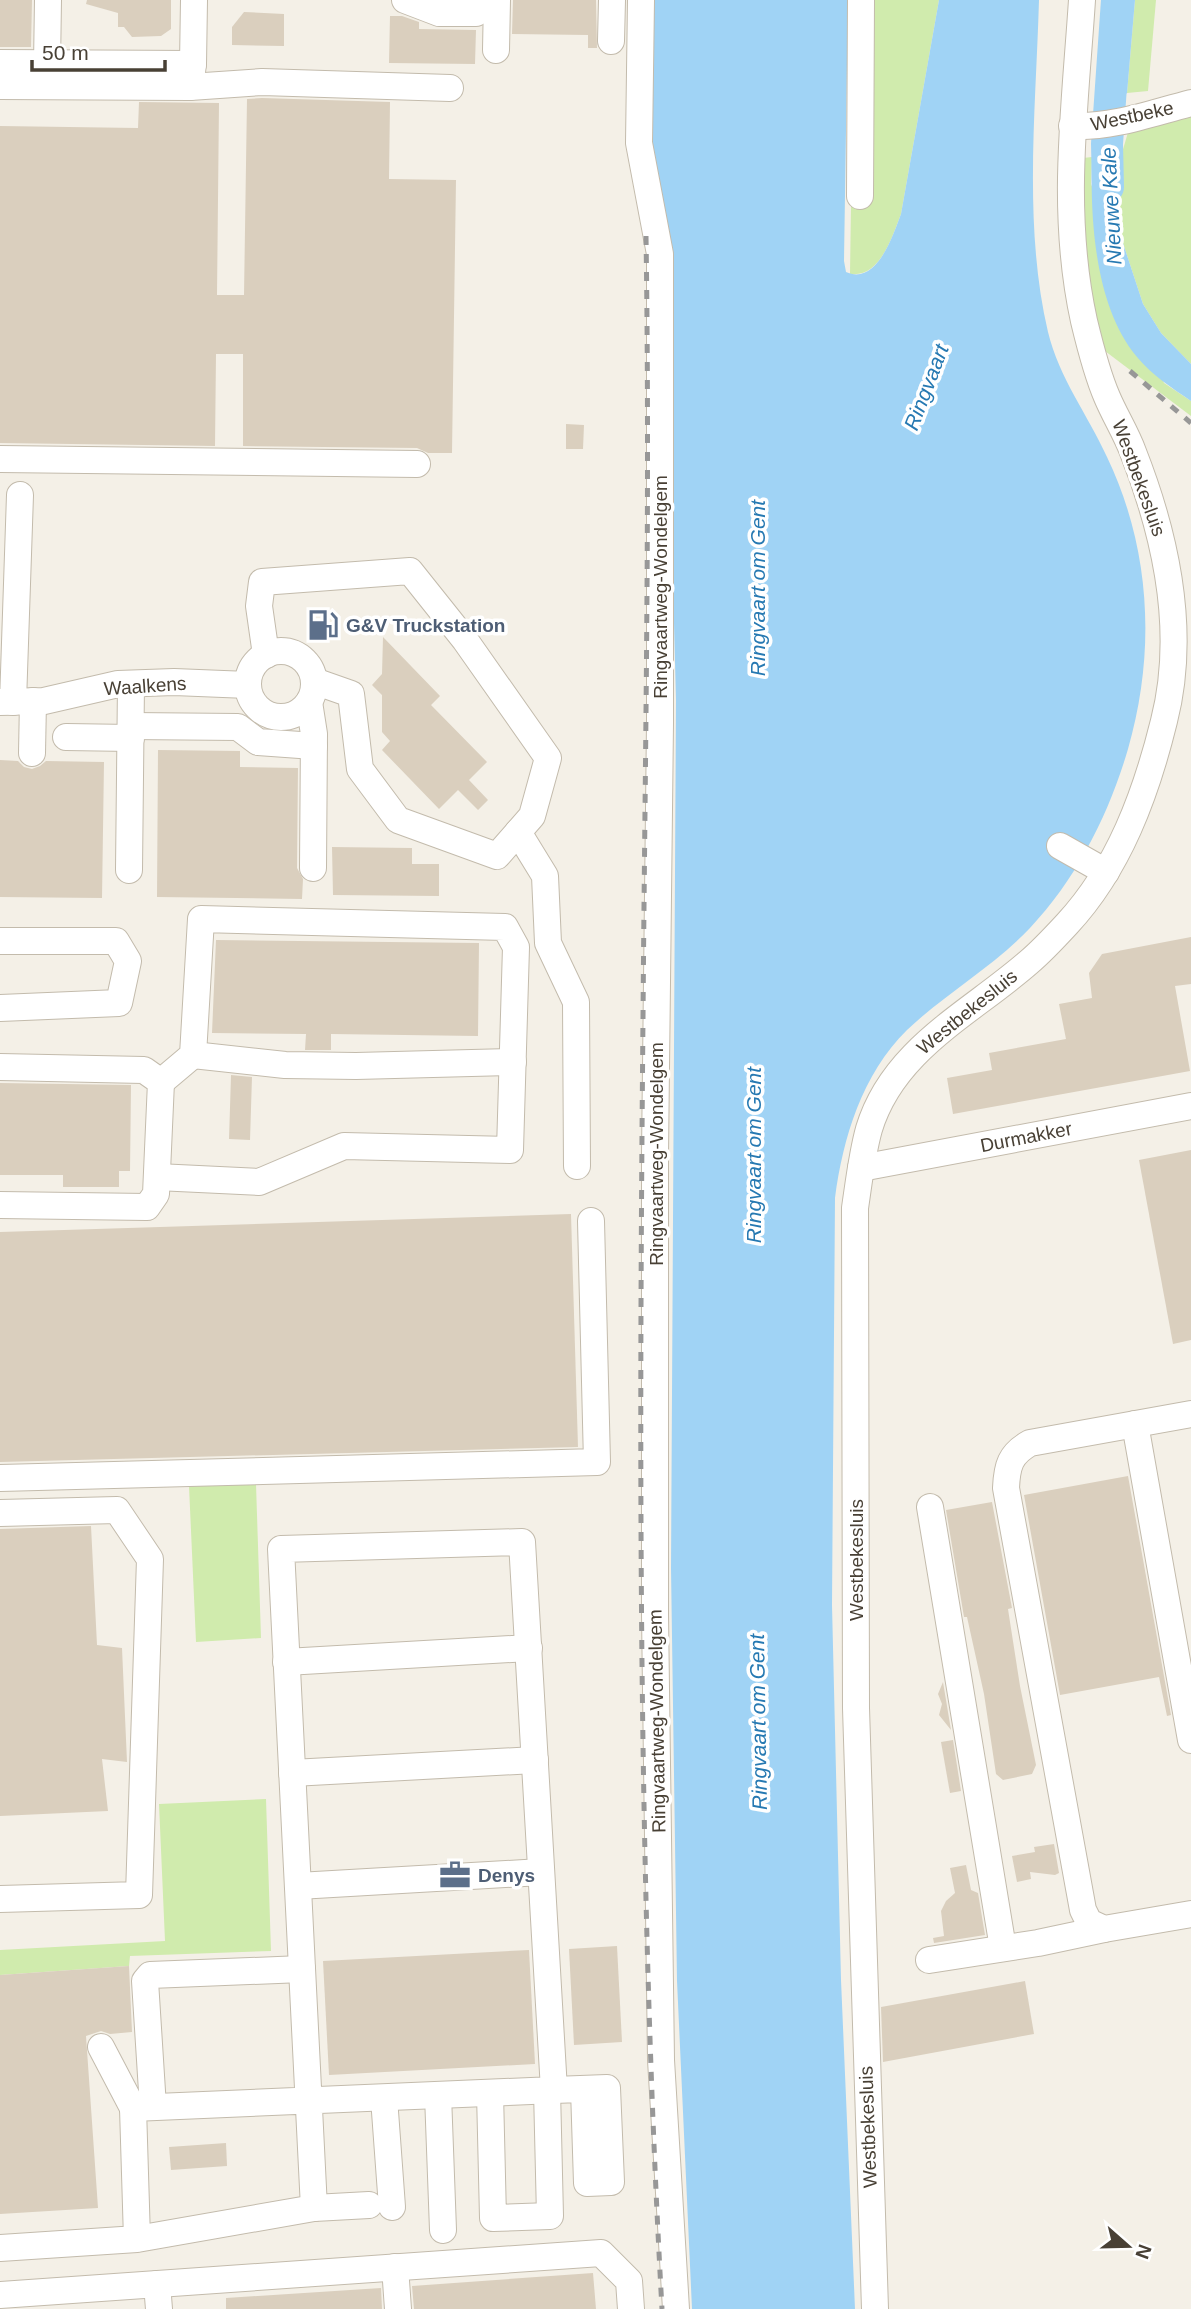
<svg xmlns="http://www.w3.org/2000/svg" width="1191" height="2309" font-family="Helvetica,sans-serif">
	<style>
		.green { fill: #d0ebad }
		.water { fill: #a0d3f5 }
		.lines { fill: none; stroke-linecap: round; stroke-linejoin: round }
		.river { stroke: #a0d3f5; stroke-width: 32 }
		.building { fill: #dacfbe }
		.minor-casing { stroke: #c3bbac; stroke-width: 28 }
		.minor { stroke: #fff; stroke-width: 26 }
		.rail { stroke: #979797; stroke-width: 5; stroke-dasharray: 9 9; stroke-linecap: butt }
		.labels { text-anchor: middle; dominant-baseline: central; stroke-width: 7; stroke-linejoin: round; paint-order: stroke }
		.street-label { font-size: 19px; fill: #484035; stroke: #fff }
		.service-label { font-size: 19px; font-weight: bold; fill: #4e5e75; stroke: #fff; text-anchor: start }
		.water-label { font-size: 21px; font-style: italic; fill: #2679b2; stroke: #fff }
	</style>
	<rect width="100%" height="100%" fill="#f4f0e7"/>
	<g class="green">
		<path d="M 866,0 L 939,0 L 901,214 C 892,237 880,278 850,274 L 851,204 Z"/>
		<path d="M 1135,0 L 1156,0 L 1148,91 L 1127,93 Z"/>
		<path d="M 1191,113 L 1191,364 L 1161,333 L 1143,304 L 1119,231 L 1116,173 L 1129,129 Z"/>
		<path d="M 1092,157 L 1091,184 L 1164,383 L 1191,401 L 1191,416 L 1101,348 L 1086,291 L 1083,158 Z"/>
		<path d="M 256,1484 L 261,1638 L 196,1642 L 189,1486 Z"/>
		<path d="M 266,1799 L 271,1951 L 130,1956 L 129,1966 L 0,1975 L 0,1950 L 165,1941 L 159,1804 Z"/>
	</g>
	<g class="water">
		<path d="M 653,0 L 848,0 L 844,261 L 846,272 C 877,286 893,235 901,214 L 939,0 L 1039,0 C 1036,108 1023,226 1048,332 C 1059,378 1088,415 1107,457 C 1151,549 1156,652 1128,749 C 1109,814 1077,878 1030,928 C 993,967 946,993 907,1030 C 862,1074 843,1138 835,1198 L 832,1605 L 841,1980 L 855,2309 L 692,2309 L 677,1981 L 671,1568 L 676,700 L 672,547 L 651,153 Z"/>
		<path d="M 1104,0 L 1135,0 L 1127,93 L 1110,105 L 1098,90 Z"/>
		<path d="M 1107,144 L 1120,154 L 1116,173 L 1119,231 L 1143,304 L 1161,333 L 1191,364 L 1191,401 C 1172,388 1152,375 1137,357 C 1095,307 1090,220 1092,157 Z"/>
	</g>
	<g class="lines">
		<path class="river" d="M 1108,187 L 1107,144 L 1117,0"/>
	</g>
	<g class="building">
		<path d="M 0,0 L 32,0 L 31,47 L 0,47 Z"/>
		<path d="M 87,0 L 171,0 L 171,29 L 161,36 L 132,37 L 124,27 L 118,27 L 118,13 L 86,4 Z"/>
		<path d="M 513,0 L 596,0 L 597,48 L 588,48 L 588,35 L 512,34 Z"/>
		<path d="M 244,12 L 284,14 L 284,46 L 232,45 L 232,27 Z"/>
		<path d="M 390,16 L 402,16 L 419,22 L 419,29 L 476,30 L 475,64 L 389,63 Z"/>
		<path d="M 262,98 L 390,102 L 389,179 L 456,180 L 452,453 L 428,453 L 417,448 L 243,446 L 243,354 L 216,354 L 215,446 L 0,443 L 0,126 L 138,128 L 139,102 L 219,103 L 217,295 L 244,295 L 247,99 Z"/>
		<path d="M 566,424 L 584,425 L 583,449 L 566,449 Z"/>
		<path d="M 383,637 L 440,696 L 431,705 L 487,762 L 469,780 L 488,800 L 478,810 L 458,790 L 439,809 L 382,750 L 390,741 L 382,732 L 382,695 L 372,685 L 382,674 Z"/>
		<path d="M 158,750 L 240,751 L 240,767 L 298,768 L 297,868 L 303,879 L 302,899 L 157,897 Z"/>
		<path d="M 0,760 L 18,761 L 24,767 L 32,769 L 40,766 L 46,761 L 104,762 L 102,898 L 0,897 Z"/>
		<path d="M 332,847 L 412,848 L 412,864 L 439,864 L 439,896 L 333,895 Z"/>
		<path d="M 1191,937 L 1191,984 L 1175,986 L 1190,1071 L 953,1114 L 947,1078 L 992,1070 L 989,1053 L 1066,1039 L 1059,1004 L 1092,998 L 1089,973 L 1102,954 Z"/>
		<path d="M 216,940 L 479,943 L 478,1036 L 331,1034 L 331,1050 L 305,1050 L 306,1034 L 212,1033 Z"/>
		<path d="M 231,1075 L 252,1077 L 250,1140 L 229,1139 Z"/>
		<path d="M 0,1083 L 131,1085 L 130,1171 L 119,1171 L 119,1187 L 63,1187 L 63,1175 L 0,1175 Z"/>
		<path d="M 1191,1150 L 1191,1340 L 1173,1344 L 1139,1160 Z"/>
		<path d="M 571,1214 L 578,1447 L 0,1462 L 0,1232 Z"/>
		<path d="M 1128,1476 L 1171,1715 L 1167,1716 L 1159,1677 L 1060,1695 L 1024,1495 Z"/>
		<path d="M 992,1502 L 1012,1608 L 1008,1609 L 1010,1622 L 1020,1686 L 1036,1765 L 1032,1774 L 1003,1780 L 996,1774 L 984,1694 L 967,1617 L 964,1617 L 946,1510 Z"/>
		<path d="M 91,1526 L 97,1645 L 122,1648 L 127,1762 L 102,1759 L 108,1811 L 0,1816 L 0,1529 Z"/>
		<path d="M 943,1682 L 951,1730 L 939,1715 L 942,1704 L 938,1694 Z"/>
		<path d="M 953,1740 L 961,1791 L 950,1793 L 941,1742 Z"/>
		<path d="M 1054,1844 L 1059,1873 L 1055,1875 L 1030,1872 L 1031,1879 L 1017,1882 L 1012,1856 L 1035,1852 L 1034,1847 Z"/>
		<path d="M 966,1865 L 971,1890 L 978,1893 L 985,1935 L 934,1943 L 933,1938 L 944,1936 L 941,1911 L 946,1901 L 955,1893 L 950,1868 Z"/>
		<path d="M 617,1946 L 622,2042 L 574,2045 L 569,1949 Z"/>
		<path d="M 529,1950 L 535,2064 L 329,2075 L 323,1961 Z"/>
		<path d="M 129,1966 L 132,2032 L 110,2034 L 101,2031 L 86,2036 L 98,2208 L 0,2214 L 0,1975 Z"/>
		<path d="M 1025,1981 L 1034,2034 L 883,2062 L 881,2007 Z"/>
		<path d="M 226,2143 L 227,2166 L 171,2170 L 169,2147 Z"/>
		<path d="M 593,2273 L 596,2309 L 414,2309 L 412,2286 Z"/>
		<path d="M 381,2288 L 382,2309 L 226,2309 L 226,2298 Z"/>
	</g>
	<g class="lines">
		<defs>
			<g id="minor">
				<path d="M 405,0 L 439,13 L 476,13 L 476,0"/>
				<path d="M 641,0 L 639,143 L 660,254 L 660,723 L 655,1154 L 655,1614 L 661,2060 L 676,2309"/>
				<path d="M 611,41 L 612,0"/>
				<path d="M 496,50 L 497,0"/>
				<path d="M 0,63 L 193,64"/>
				<path d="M 47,64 L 48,0"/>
				<path d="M 0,86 L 190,87 L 193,64 L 194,0"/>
				<path d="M 190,87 L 262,82 L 450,88"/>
				<path d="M 1072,126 C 1112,128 1152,113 1191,103"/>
				<path d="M 860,196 L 861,0"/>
				<path d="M 0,459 L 417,464"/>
				<circle cx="281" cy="684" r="33"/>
				<path d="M 266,655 L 259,606 L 262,582 L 410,571 L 465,640 L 548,758 L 532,816 L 497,856 L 398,820 L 360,769 L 351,694 L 314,681"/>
				<path d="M 0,702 L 44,701 L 118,684 L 174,682 L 248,685"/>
				<path d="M 13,702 L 20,495"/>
				<path d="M 309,702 L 314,734 L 313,868"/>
				<path d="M 131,726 L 238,727 L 258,742 L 314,746"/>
				<path d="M 66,737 L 131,738"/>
				<path d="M 32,753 L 33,701"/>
				<path d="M 518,832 L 545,876 L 548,943 L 576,1002 L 577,1166"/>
				<path d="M 1060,846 L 1106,872"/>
				<path d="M 129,870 L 131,684"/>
				<path d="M 0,941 L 116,941 L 128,961 L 119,1003 L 0,1008"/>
				<path d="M 193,1055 L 285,1065 L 356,1066 L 513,1062"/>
				<path d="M 0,1067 L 144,1070 L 161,1082 L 156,1194 L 147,1207 L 0,1205"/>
				<path d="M 861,1168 L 1191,1106"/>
				<path d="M 157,1177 L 259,1182 L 344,1146 L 510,1150 L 516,947 L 505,927 L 201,919 L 193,1055 L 161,1082"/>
				<path d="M 1191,1414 L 1030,1443 C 1010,1454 1007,1466 1006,1488 L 1083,1910 L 1089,1922 L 1104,1929 L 1191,1914"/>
				<path d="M 1135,1424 L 1191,1740"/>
				<path d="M 0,1478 L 597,1462 L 591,1221"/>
				<path d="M 930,1507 L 1003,1948"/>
				<path d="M 0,1513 L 117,1510 L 150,1559 L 139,1895 L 0,1899"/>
				<path d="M 286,1662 L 529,1648"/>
				<path d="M 292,1773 L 535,1760"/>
				<path d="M 298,1886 L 541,1872"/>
				<path d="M 929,1960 L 1038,1943 L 1104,1929"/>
				<path d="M 101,2047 L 133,2108"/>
				<path d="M 554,2090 L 607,2088 L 611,2182 L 587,2183 L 584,2089"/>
				<path d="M 490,2093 L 493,2218 L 550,2216 L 547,2090"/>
				<path d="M 438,2095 L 443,2230"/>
				<path d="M 384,2098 L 392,2207"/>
				<path d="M 153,2107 L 145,1981 L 150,1975 L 302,1969"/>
				<path d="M 314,2208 L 369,2205"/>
				<path d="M 0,2248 L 137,2239 L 314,2208 C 303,1989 292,1769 281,1549 L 522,1542 L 554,2090 L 133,2108 L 137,2239"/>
				<path d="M 395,2267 L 398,2309"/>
				<path d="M 157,2284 L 159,2309"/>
				<path d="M 0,2295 L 601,2253 L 629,2281 L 631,2309"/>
				<path d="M 875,2309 L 856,1708 L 855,1208 C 859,1181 862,1154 869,1129 C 893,1049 971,1013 1029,962 C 1042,951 1055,937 1067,924 C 1119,868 1146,794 1164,721 C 1187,631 1166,536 1133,452 C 1126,433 1115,416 1107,397 C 1097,374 1090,346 1084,321 C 1060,212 1075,108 1082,0"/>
			</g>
		</defs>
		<use href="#minor" class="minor-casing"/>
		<use href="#minor" class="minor"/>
		<g class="rail">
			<path d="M 646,236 C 650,497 645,757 643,1018 C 639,1448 638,1879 662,2309"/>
			<path d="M 1130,371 L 1191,423"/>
		</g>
	</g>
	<defs>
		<symbol id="fuel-bare" viewBox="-9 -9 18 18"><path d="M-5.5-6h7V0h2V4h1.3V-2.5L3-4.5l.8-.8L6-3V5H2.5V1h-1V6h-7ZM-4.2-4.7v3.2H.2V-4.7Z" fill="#5c6f8a" stroke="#fff" stroke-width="2.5" paint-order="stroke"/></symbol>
		<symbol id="office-bare" viewBox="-9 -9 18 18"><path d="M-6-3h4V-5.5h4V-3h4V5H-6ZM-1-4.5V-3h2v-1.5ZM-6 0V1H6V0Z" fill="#5c6f8a" stroke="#fff" stroke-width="2.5" paint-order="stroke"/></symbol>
	</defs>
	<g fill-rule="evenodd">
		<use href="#fuel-bare" x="301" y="603" width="44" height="44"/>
		<use href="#office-bare" x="433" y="1853" width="44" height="44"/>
	</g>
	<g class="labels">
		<g class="street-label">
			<text transform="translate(1132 116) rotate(-12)">Westbeke</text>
			<text transform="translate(1139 478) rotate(70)">Westbekesluis</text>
			<text transform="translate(660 587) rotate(-90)">Ringvaartweg-Wondelgem</text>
			<text transform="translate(145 686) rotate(-4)">Waalkens</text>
			<text transform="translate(967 1012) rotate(-39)">Westbekesluis</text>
			<text transform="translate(1026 1137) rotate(-11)">Durmakker</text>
			<text transform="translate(656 1154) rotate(-90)">Ringvaartweg-Wondelgem</text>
			<text transform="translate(856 1560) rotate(-90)">Westbekesluis</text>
			<text transform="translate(657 1721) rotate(-91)">Ringvaartweg-Wondelgem</text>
			<text transform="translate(868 2127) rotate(-92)">Westbekesluis</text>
		</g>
		<g class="service-label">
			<text x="346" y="625">G&amp;V Truckstation</text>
			<text x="478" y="1875">Denys</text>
		</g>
		<g class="water-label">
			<text transform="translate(1111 206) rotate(-93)">Nieuwe Kale</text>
			<text transform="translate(926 387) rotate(-69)">Ringvaart</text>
			<text transform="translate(757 588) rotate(-90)">Ringvaart om Gent</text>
			<text transform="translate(753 1155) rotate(-90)">Ringvaart om Gent</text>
			<text transform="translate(758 1722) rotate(-91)">Ringvaart om Gent</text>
		</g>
	</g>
	<g transform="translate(1128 2246) rotate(110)" stroke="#ffffff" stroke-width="5" paint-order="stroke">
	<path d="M0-5L12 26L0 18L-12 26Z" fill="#484035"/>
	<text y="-10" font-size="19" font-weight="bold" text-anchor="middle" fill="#484035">N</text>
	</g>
	<path d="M32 60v10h133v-10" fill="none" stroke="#484035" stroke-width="3.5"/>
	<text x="42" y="60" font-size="21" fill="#484035" stroke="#ffffff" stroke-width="5" paint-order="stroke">50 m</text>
</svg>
